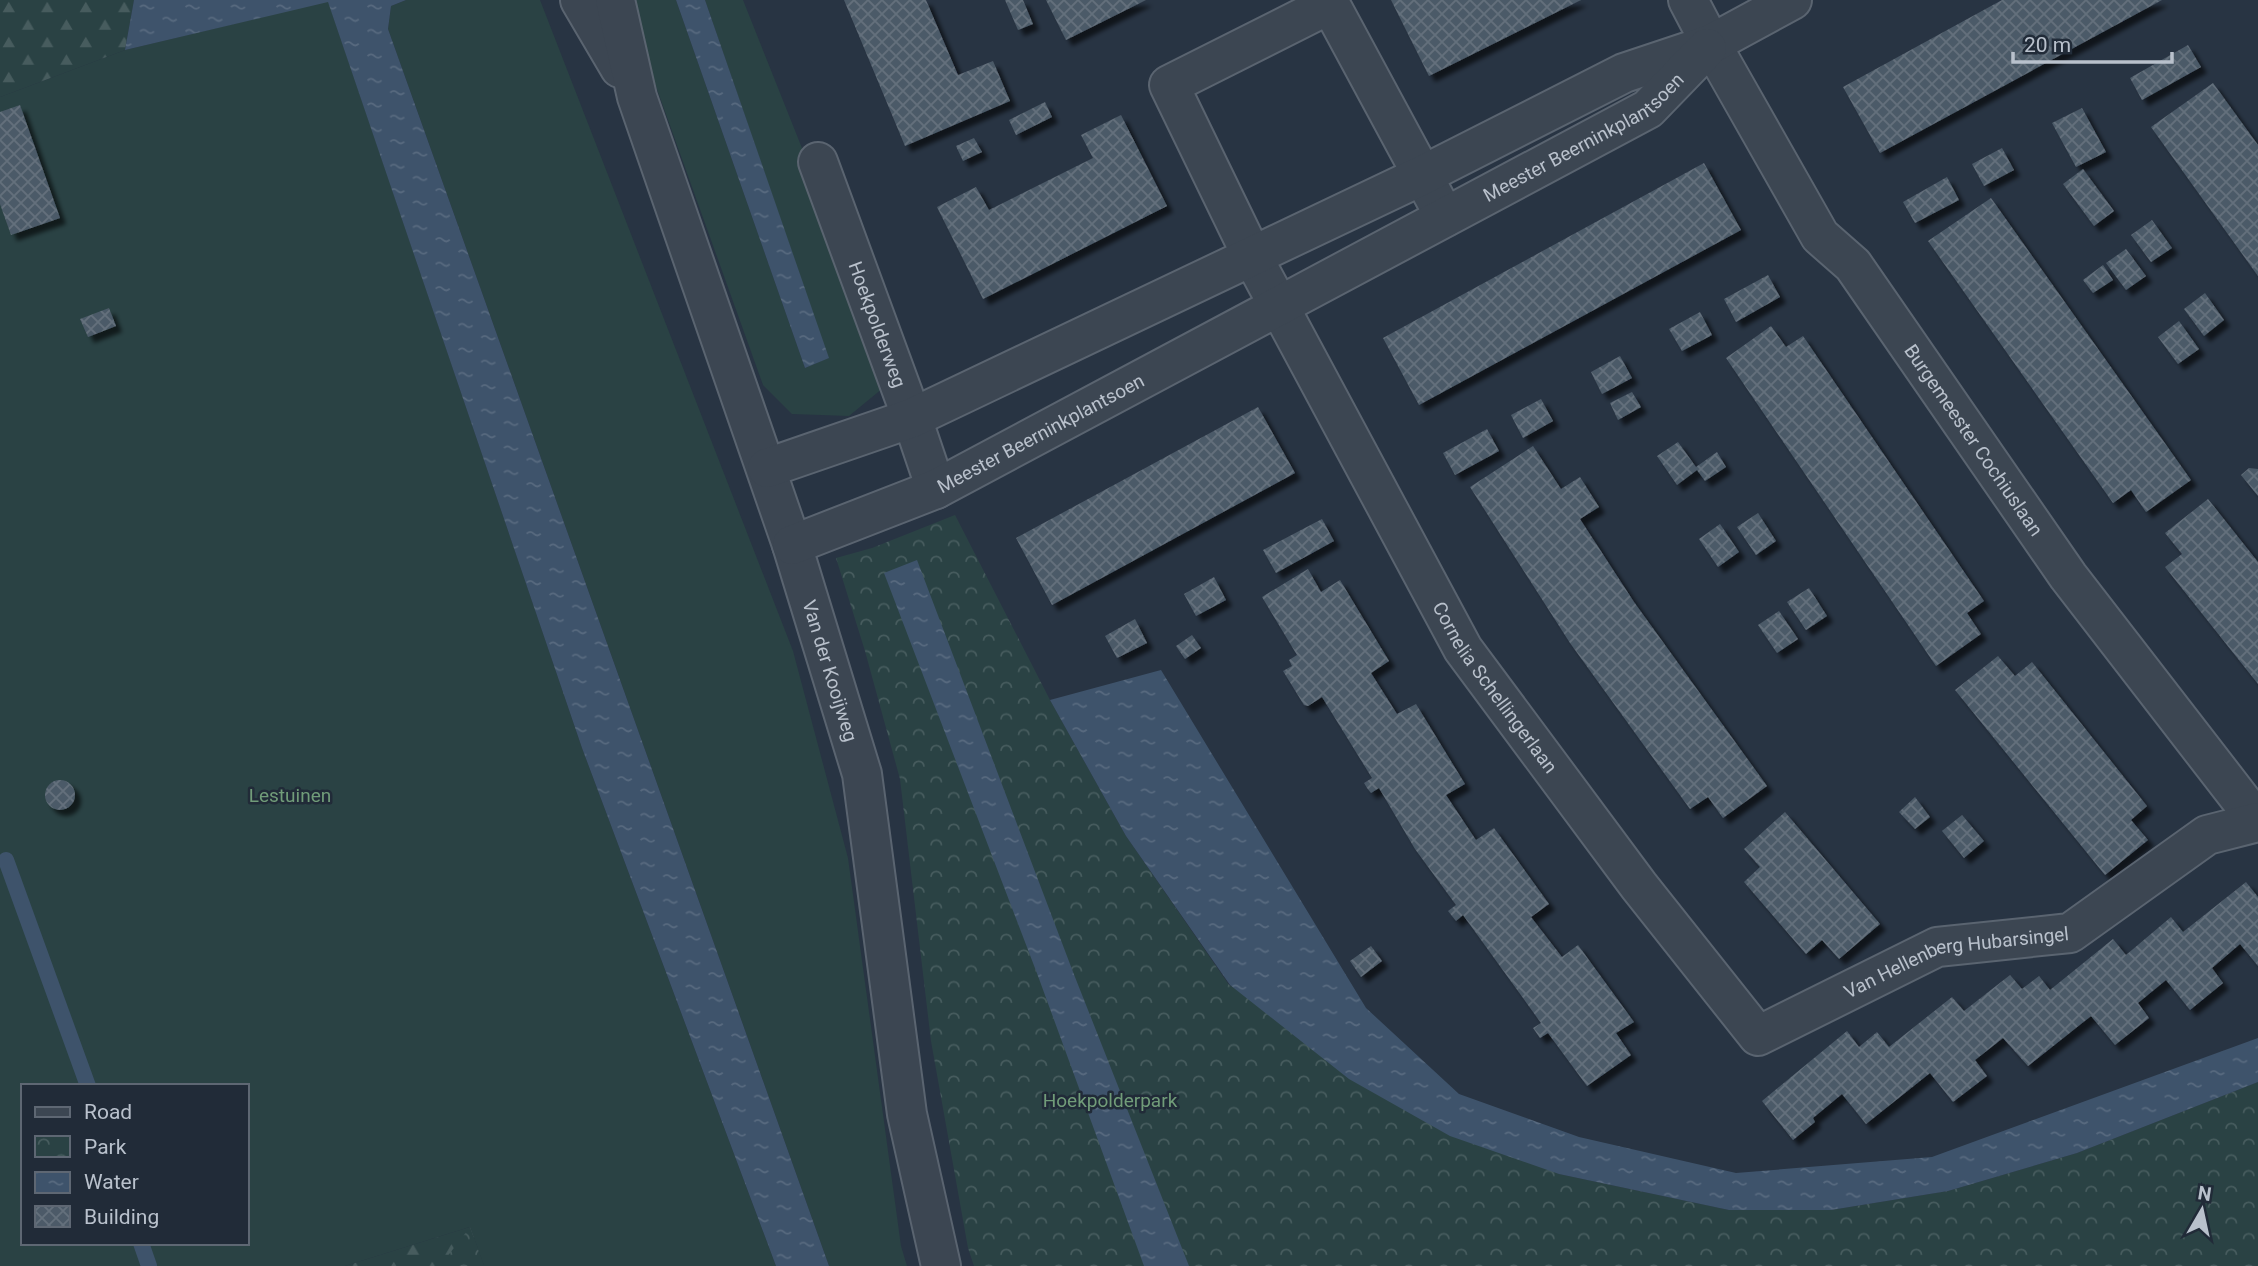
<svg xmlns="http://www.w3.org/2000/svg" width="2258" height="1266" font-family="Roboto,sans-serif">
	<style>
		.green { fill: #2a4244; fill-rule: evenodd }
		.forest { fill: url(#forest-firs) }
		.park { fill: url(#park-crowns) }
		.water { fill: url(#water-ripples) }
		.lines { fill: none; stroke-linecap: round; stroke-linejoin: round }
		.stream { stroke: #3e536b; stroke-width: 16 }
		.building { fill: url(#building-cross-hatch); filter: url(#shadow) }
		.minor-casing { stroke: #5a6470; stroke-width: 42 }
		.minor { stroke: #3c4652; stroke-width: 38 }
		.labels { text-anchor: middle; dominant-baseline: central; stroke-width: 5; stroke-linejoin: round; paint-order: stroke }
		.street-label { font-size: 19px; fill: #b9c1cc; stroke: #212b38 }
		.park-label { font-size: 19px; fill: #719c79; stroke: #212b38 }
	</style>
	<defs>
		<pattern id="forest-firs" width="22" height="20" patternUnits="userSpaceOnUse" patternTransform="scale(1.75)"><rect width="22" height="20" fill="#2a4244"/><path d="M5 1l3.5 6h-7zM16 11l3.5 6h-7z" fill="#475c5e"/></pattern>
		<pattern id="park-crowns" width="20" height="18" patternUnits="userSpaceOnUse" patternTransform="scale(1.75)"><rect width="20" height="18" fill="#2a4244"/><path d="M2 6a3 3 0 1 1 6 0M12 15a3 3 0 1 1 6 0" fill="none" stroke="#475c5e"/></pattern>
		<pattern id="water-ripples" width="26" height="14" patternUnits="userSpaceOnUse" patternTransform="scale(1.75)"><rect width="26" height="14" fill="#3e536b"/><path d="M2 4q2-2 4 0t4 0M15 11q2-2 4 0t4 0" fill="none" stroke="#586a7f"/></pattern>
		<pattern id="building-cross-hatch" width="8" height="8" patternUnits="userSpaceOnUse" patternTransform="scale(1.75)"><rect width="8" height="8" fill="#4c5a68"/><path d="M0 0l8 8M0 8l8-8" fill="none" stroke="#64707c"/></pattern>
		<filter id="shadow"><feDropShadow dx="6" dy="6" stdDeviation="2" flood-color="#0009"/></filter>
	</defs>
	<rect width="100%" height="100%" fill="#283443"/>
	<g class="green">
		<path d="M 406,0 L 540,0 L 793,651 L 848,858 L 901,1246 L 907,1266 L 829,1266 L 388,29 L 391,6 Z"/>
		<path d="M 625,0 L 676,0 L 805,368 L 828,358 L 705,0 L 743,0 L 894,379 L 849,416 L 792,414 L 763,385 Z"/>
		<path d="M 328,1 L 582,748 L 776,1266 L 484,1266 L 470,1227 L 345,1266 L 0,1266 L 0,97 L 125,50 ZM 23,1086 L 247,1086 L 247,1243 L 23,1243 Z"/>
	</g>
	<g class="forest">
		<path d="M 0,0 L 134,0 L 125,50 L 0,97 Z"/>
		<path d="M 470,1227 L 484,1266 L 345,1266 Z"/>
	</g>
	<g class="park">
		<path d="M 955,515 L 1050,700 L 1126,836 L 1229,985 L 1559,1174 L 1729,1210 L 1831,1210 L 1948,1191 L 2077,1153 L 2258,1082 L 2258,1266 L 974,1266 L 968,1248 L 931,1041 L 900,779 L 865,651 L 836,558 L 872,548 Z"/>
		<path d="M 470,1227 L 484,1266 L 440,1266 Z"/>
	</g>
	<g class="water">
		<path d="M 134,0 L 406,0 L 391,6 L 388,29 L 829,1266 L 776,1266 L 582,748 L 328,2 L 125,50 Z"/>
		<path d="M 676,0 L 705,0 L 829,358 L 805,368 Z"/>
		<path d="M 917,560 L 1073,972 L 1189,1266 L 1144,1266 L 1038,976 L 884,573 Z"/>
		<path d="M 1161,670 L 1366,1008 L 1459,1094 L 1579,1137 L 1736,1173 L 1932,1157 L 2258,1038 L 2258,1082 L 2077,1153 L 1948,1191 L 1831,1210 L 1729,1210 L 1559,1174 L 1450,1136 L 1349,1079 L 1230,985 L 1126,836 L 1050,700 Z"/>
	</g>
	<g class="lines">
		<g class="stream">
			<path d="M 6,860 L 88,1086"/>
			<path d="M 141,1243 L 149,1266"/>
		</g>
	</g>
	<g class="building">
		<path d="M 844,0 L 926,0 L 958,75 L 993,61 L 1010,101 L 905,146 Z"/>
		<path d="M 1005,0 L 1023,0 L 1033,24 L 1018,30 Z"/>
		<path d="M 1046,0 L 1146,0 L 1066,40 Z"/>
		<path d="M 1391,0 L 1581,0 L 1429,76 Z"/>
		<path d="M 2002,0 L 2162,0 L 1880,153 L 1843,87 Z"/>
		<path d="M 2188,45 L 2201,67 L 2142,100 L 2130,78 Z"/>
		<path d="M 2213,83 L 2258,145 L 2258,276 L 2151,127 Z"/>
		<path d="M 1045,102 L 1052,117 L 1016,135 L 1009,120 Z"/>
		<path d="M 20,105 L 60,218 L 11,235 L 0,204 L 0,112 Z"/>
		<path d="M 2082,108 L 2106,152 L 2076,167 L 2052,123 Z"/>
		<path d="M 1121,115 L 1167,206 L 983,299 L 937,207 L 976,187 L 989,210 L 1093,158 L 1081,135 Z"/>
		<path d="M 974,138 L 982,152 L 963,161 L 956,146 Z"/>
		<path d="M 2002,148 L 2014,170 L 1984,186 L 1972,164 Z"/>
		<path d="M 1704,163 L 1741,230 L 1419,405 L 1383,338 Z"/>
		<path d="M 2083,169 L 2114,211 L 2094,226 L 2063,184 Z"/>
		<path d="M 1947,177 L 1959,200 L 1915,223 L 1903,202 Z"/>
		<path d="M 1991,198 L 2191,480 L 2146,512 L 2131,490 L 2113,503 L 1928,241 Z"/>
		<path d="M 2152,220 L 2172,248 L 2151,262 L 2131,235 Z"/>
		<path d="M 2126,249 L 2146,276 L 2126,290 L 2106,263 Z"/>
		<path d="M 2103,265 L 2113,280 L 2093,293 L 2083,280 Z"/>
		<path d="M 1768,275 L 1780,297 L 1736,322 L 1724,299 Z"/>
		<path d="M 2205,293 L 2224,320 L 2204,336 L 2184,309 Z"/>
		<path d="M 109,308 L 116,326 L 88,337 L 80,319 Z"/>
		<path d="M 1700,312 L 1712,335 L 1682,351 L 1669,329 Z"/>
		<path d="M 2179,321 L 2199,349 L 2178,364 L 2158,337 Z"/>
		<path d="M 1771,326 L 1786,347 L 1803,336 L 1984,601 L 1967,613 L 1981,634 L 1936,666 L 1726,358 Z"/>
		<path d="M 1620,356 L 1632,378 L 1602,394 L 1591,372 Z"/>
		<path d="M 1632,392 L 1641,407 L 1618,420 L 1610,403 Z"/>
		<path d="M 1541,399 L 1553,421 L 1523,438 L 1511,415 Z"/>
		<path d="M 1258,407 L 1295,473 L 1052,605 L 1016,538 Z"/>
		<path d="M 1487,429 L 1499,451 L 1455,475 L 1443,453 Z"/>
		<path d="M 1678,442 L 1696,467 L 1717,452 L 1726,467 L 1705,481 L 1697,470 L 1677,485 L 1657,456 Z"/>
		<path d="M 1533,446 L 1561,489 L 1580,477 L 1599,507 L 1580,519 L 1634,602 L 1767,786 L 1723,818 L 1708,797 L 1690,809 L 1570,643 L 1470,487 Z"/>
		<path d="M 2249,468 L 2258,469 L 2258,496 L 2241,475 Z"/>
		<path d="M 2208,499 L 2258,562 L 2258,684 L 2165,567 L 2182,554 L 2165,533 Z"/>
		<path d="M 1758,513 L 1776,541 L 1756,555 L 1737,527 Z"/>
		<path d="M 1322,519 L 1334,541 L 1276,573 L 1263,550 Z"/>
		<path d="M 1720,524 L 1739,552 L 1718,567 L 1699,539 Z"/>
		<path d="M 1308,569 L 1321,592 L 1340,580 L 1389,661 L 1371,673 L 1397,714 L 1416,704 L 1465,784 L 1446,795 L 1476,840 L 1494,828 L 1549,904 L 1531,917 L 1562,957 L 1578,945 L 1634,1022 L 1616,1033 L 1631,1055 L 1587,1086 L 1548,1033 L 1540,1038 L 1533,1028 L 1541,1023 L 1463,915 L 1456,921 L 1448,911 L 1456,905 L 1415,849 L 1379,788 L 1371,793 L 1367,788 L 1364,783 L 1372,778 L 1322,697 L 1308,706 L 1304,705 L 1283,671 L 1292,666 L 1289,660 L 1297,655 L 1262,597 Z"/>
		<path d="M 1214,577 L 1226,600 L 1196,616 L 1184,594 Z"/>
		<path d="M 1809,588 L 1827,616 L 1806,630 L 1787,602 Z"/>
		<path d="M 1779,611 L 1798,639 L 1777,653 L 1758,625 Z"/>
		<path d="M 1135,619 L 1147,643 L 1117,658 L 1105,636 Z"/>
		<path d="M 1192,635 L 1201,648 L 1185,659 L 1176,646 Z"/>
		<path d="M 1998,656 L 2015,676 L 2032,662 L 2147,806 L 2131,820 L 2148,840 L 2105,875 L 1955,690 Z"/>
		<circle cx="60" cy="795" r="15"/>
		<path d="M 1915,797 L 1930,817 L 1915,829 L 1899,812 Z"/>
		<path d="M 1785,812 L 1880,924 L 1839,959 L 1822,940 L 1806,954 L 1744,882 L 1760,867 L 1744,849 Z"/>
		<path d="M 1962,815 L 1984,841 L 1964,858 L 1942,831 Z"/>
		<path d="M 2246,882 L 2258,897 L 2258,966 L 2240,944 L 2212,968 L 2223,983 L 2190,1010 L 2166,980 L 2138,1003 L 2149,1018 L 2115,1045 L 2091,1016 L 2028,1066 L 2003,1038 L 1975,1060 L 1987,1076 L 1953,1102 L 1930,1073 L 1866,1124 L 1842,1094 L 1813,1118 L 1815,1122 L 1793,1140 L 1762,1101 L 1847,1031 L 1859,1047 L 1877,1032 L 1889,1047 L 1952,997 L 1964,1011 L 2010,975 L 2022,989 L 2039,976 L 2050,990 L 2113,939 L 2126,955 L 2171,917 L 2183,932 Z"/>
		<path d="M 1371,946 L 1382,961 L 1361,977 L 1350,961 Z"/>
	</g>
	<g class="lines">
		<defs>
			<g id="minor">
				<path d="M 580,0 L 620,68"/>
				<path id="s1" d="M 615,0 L 637,97 L 792,545 L 862,774 L 907,1114 L 941,1266"/>
				<path id="s2" d="M 1688,0 L 1711,44 L 1820,236 L 1853,265 L 2068,576 L 2258,822"/>
				<path id="s3" d="M 818,162 L 912,418 L 936,489"/>
				<path id="s4" d="M 1445,217 L 1330,4 L 1169,85 L 1252,256 L 1463,649 L 1639,886 L 1758,1036 L 1937,947 L 2070,933 L 2207,835 L 2258,822"/>
				<path d="M 767,468 L 912,418 L 1423,175 L 1624,73 L 1711,44 L 1792,0"/>
				<path id="s5" d="M 792,545 L 936,489 L 1648,109 L 1707,48"/>
			</g>
		</defs>
		<use href="#minor" class="minor-casing"/>
		<use href="#minor" class="minor"/>
	</g>
	<g class="labels">
		<g class="street-label">
			<text stroke="none"><textPath href="#s5" startOffset="892">Meester Beerninkplantsoen</textPath></text>
			<text stroke="none"><textPath href="#s3" startOffset="173">Hoekpolderweg</textPath></text>
			<text stroke="none"><textPath href="#s5" startOffset="273">Meester Beerninkplantsoen</textPath></text>
			<text stroke="none"><textPath href="#s2" startOffset="527">Burgemeester Cochiuslaan</textPath></text>
			<text stroke="none"><textPath href="#s1" startOffset="705">Van der Kooijweg</textPath></text>
			<text stroke="none"><textPath href="#s4" startOffset="1108">Cornelia Schellingerlaan</textPath></text>
			<text stroke="none"><textPath href="#s4" startOffset="1760">Van Hellenberg Hubarsingel</textPath></text>
		</g>
		<g class="park-label">
			<text x="290" y="795">Lestuinen</text>
			<text x="1110" y="1100">Hoekpolderpark</text>
		</g>
	</g>
	<rect x="21" y="1084" width="228" height="161" fill="#212b38" stroke="#5e6773" stroke-width="2"/>
	<rect x="35" y="1107" width="35" height="10" fill="#3c4652" stroke="#5e6773" stroke-width="2"/>
	<text x="84" y="1119" font-size="21" fill="#b9c1cc">Road</text>
	<rect x="35" y="1136" width="35" height="21" fill="url(#park-crowns)" stroke="#5e6773" stroke-width="2"/>
	<text x="84" y="1154" font-size="21" fill="#b9c1cc">Park</text>
	<rect x="35" y="1172" width="35" height="21" fill="url(#water-ripples)" stroke="#5e6773" stroke-width="2"/>
	<text x="84" y="1189" font-size="21" fill="#b9c1cc">Water</text>
	<rect x="35" y="1206" width="35" height="21" fill="url(#building-cross-hatch)" stroke="#5e6773" stroke-width="2"/>
	<text x="84" y="1224" font-size="21" fill="#b9c1cc">Building</text>
	<g transform="translate(2202 1210) rotate(9)" stroke="#212b38" stroke-width="5" paint-order="stroke">
	<path d="M0-5L12 26L0 18L-12 26Z" fill="#b9c1cc"/>
	<text y="-10" font-size="19" font-weight="bold" text-anchor="middle" fill="#b9c1cc">N</text>
	</g>
	<path d="M2013 52v10h159v-10" fill="none" stroke="#b9c1cc" stroke-width="3.5"/>
	<text x="2024" y="52" font-size="21" fill="#b9c1cc" stroke="#212b38" stroke-width="5" paint-order="stroke">20 m</text>
</svg>
